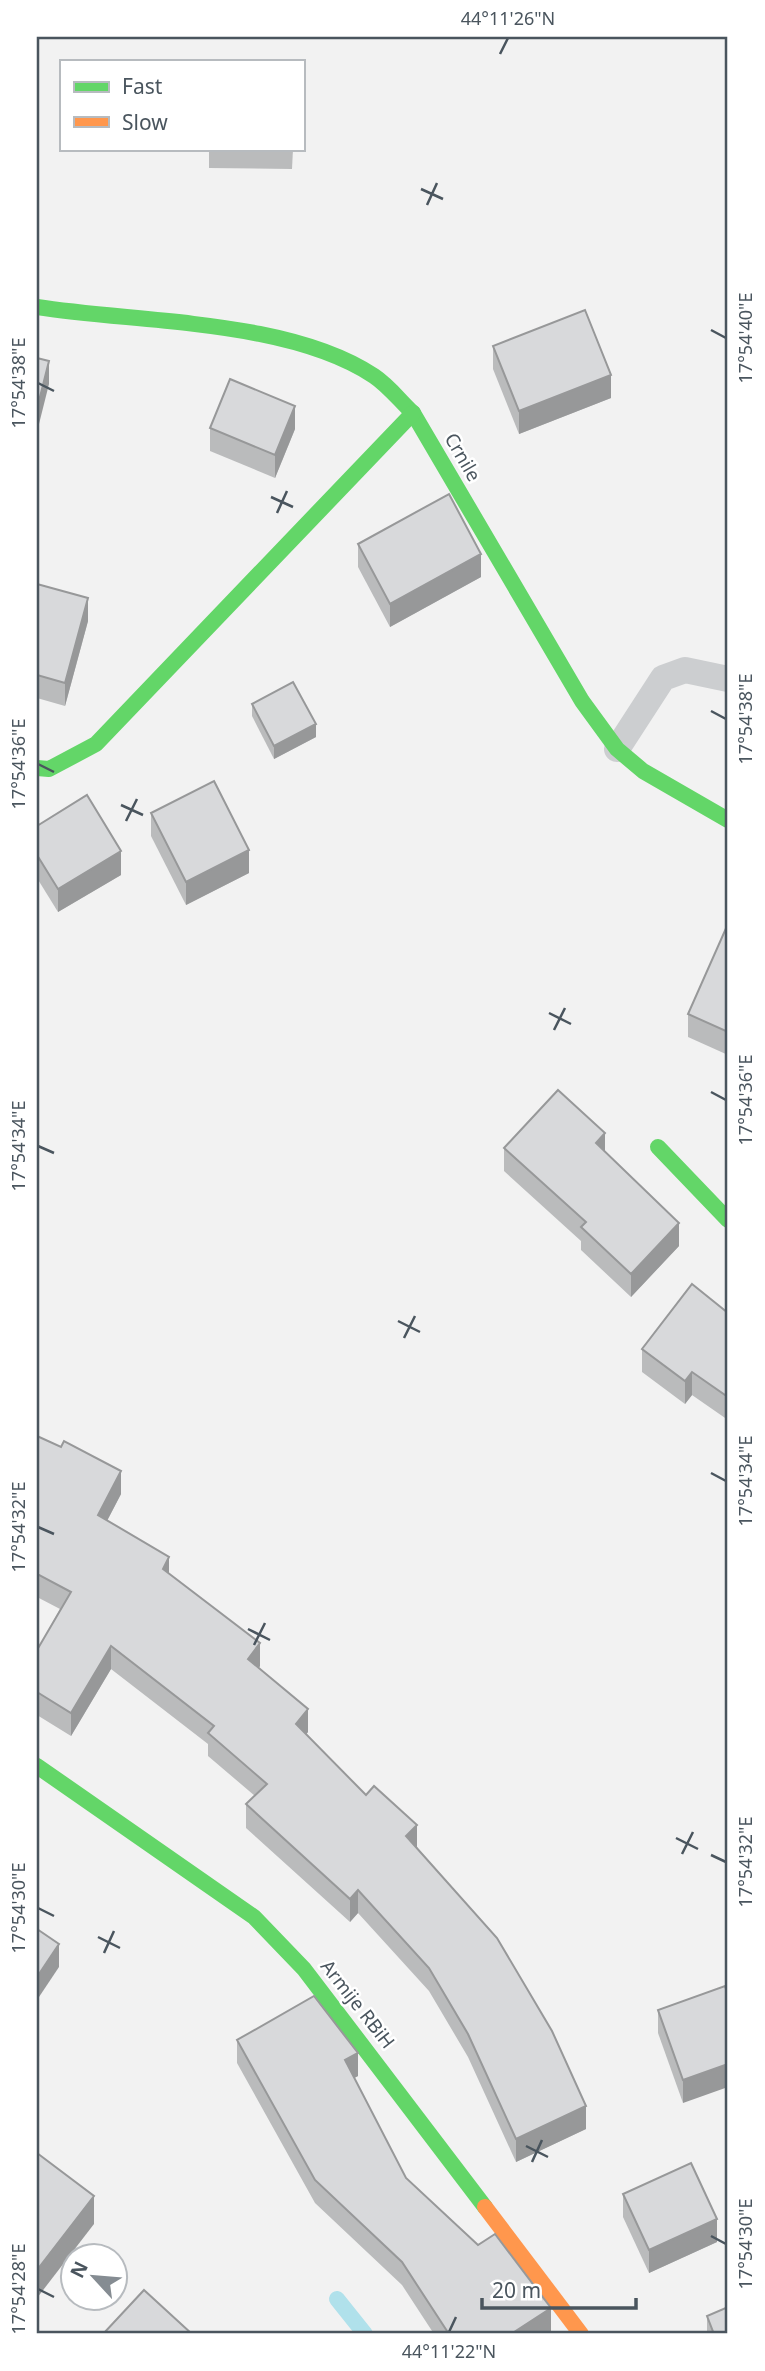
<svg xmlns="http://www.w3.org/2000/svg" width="765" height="2371" font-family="'Noto Sans',sans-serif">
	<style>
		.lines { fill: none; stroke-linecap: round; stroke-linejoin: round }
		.stream { stroke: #b0e1eb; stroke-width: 16 }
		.lane { stroke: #ccced0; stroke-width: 26 }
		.fast { stroke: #63d668; stroke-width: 16 }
		.slow { stroke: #ff974d; stroke-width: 16 }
		.wall { fill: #babbbc }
		.shaded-wall { fill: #979899 }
		.building { fill: #d8d9db; stroke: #979899; stroke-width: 2 }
		.ticks { fill: none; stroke: #4a555e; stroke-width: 2.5 }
		.labels { text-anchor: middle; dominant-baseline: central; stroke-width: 5; stroke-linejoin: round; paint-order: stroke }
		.street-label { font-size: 19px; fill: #4a555e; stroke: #fff }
		.neatline { fill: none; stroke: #4a555e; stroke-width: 2.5 }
		.ticks-label { font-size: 18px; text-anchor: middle; fill: #4a555e }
	</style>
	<rect width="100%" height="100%" fill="#f2f2f2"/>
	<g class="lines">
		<path class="stream" d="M 337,2299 L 365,2334"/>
		<path class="lane" d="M 617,749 L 663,678 L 685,670 L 728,679"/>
		<g class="fast">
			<path d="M 37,307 C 139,323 288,319 374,376 C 389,386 400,401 413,413 L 582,701 L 617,749 L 643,771 L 728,820"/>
			<path d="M 37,768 L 49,769 L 96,744 L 413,413"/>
			<path d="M 658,1147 L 728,1220"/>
			<path d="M 37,1766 L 254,1917 L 304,1969 L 485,2207"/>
		</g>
		<path class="slow" d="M 485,2207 L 581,2334"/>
	</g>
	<g class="wall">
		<path d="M 209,149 L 293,149 L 292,169 L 209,168 Z"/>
		<path d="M 493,346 L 611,398 L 519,434 L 493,369 Z"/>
		<path d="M 210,428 L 295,429 L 275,478 L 210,451 Z"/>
		<path d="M 358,544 L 481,577 L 390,627 L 358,567 Z"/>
		<path d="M 37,584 L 88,621 L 65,706 L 37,698 Z"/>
		<path d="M 252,704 L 316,737 L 274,759 L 252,716 Z"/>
		<path d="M 151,813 L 249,873 L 186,905 L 151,836 Z"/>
		<path d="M 37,826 L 121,875 L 58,912 L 37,878 Z"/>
		<path d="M 728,927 L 728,1055 L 688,1037 L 688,1014 Z"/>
		<path d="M 504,1148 L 605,1152 L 679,1246 L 631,1297 L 581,1250 L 581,1241 L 504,1171 Z"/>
		<path d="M 728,1313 L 728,1420 L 692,1395 L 685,1404 L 642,1372 L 642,1349 Z"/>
		<path d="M 37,1436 L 121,1494 L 107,1521 L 169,1574 L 260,1666 L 259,1668 L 308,1732 L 306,1734 L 417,1847 L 586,2129 L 516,2162 L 468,2057 L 429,1991 L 358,1913 L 350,1922 L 246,1828 L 246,1804 L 255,1796 L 208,1756 L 208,1744 L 111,1669 L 71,1736 L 37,1715 L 37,1650 L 60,1609 L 37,1597 Z"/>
		<path d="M 725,1986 L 683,2103 L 658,2033 L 658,2010 Z"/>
		<path d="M 237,2040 L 358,2076 L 354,2078 L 406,2178 L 551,2332 L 546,2334 L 434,2334 L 402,2285 L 315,2203 L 237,2063 Z"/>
		<path d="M 623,2194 L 717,2242 L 649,2273 L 623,2217 Z"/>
		<path d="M 707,2316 L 728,2334 L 707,2334 Z"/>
	</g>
	<g class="shaded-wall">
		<path d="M 49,361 L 49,384 L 37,432 L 37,409 Z"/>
		<path d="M 611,375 L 611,398 L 519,434 L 519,411 Z"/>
		<path d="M 295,406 L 295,429 L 275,478 L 275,455 Z"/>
		<path d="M 481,554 L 481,577 L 390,627 L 390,604 Z"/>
		<path d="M 88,598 L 88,621 L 65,706 L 65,683 Z"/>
		<path d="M 316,724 L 316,737 L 274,759 L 274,746 Z"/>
		<path d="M 249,850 L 249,873 L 186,905 L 186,882 Z"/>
		<path d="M 121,851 L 121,875 L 58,912 L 58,889 Z"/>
		<path d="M 605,1133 L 605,1156 L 596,1143 Z"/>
		<path d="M 679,1223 L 679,1246 L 631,1297 L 631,1274 Z"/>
		<path d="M 692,1372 L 692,1395 L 685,1404 L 685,1381 Z"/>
		<path d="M 121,1471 L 121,1494 L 98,1538 L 98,1515 Z"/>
		<path d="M 169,1557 L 169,1580 L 163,1569 Z"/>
		<path d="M 260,1643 L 260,1666 L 248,1682 L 248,1659 Z"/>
		<path d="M 111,1646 L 111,1669 L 71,1736 L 71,1713 Z"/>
		<path d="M 308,1709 L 308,1732 L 296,1747 L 296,1724 Z"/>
		<path d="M 417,1825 L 417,1848 L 406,1836 Z"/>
		<path d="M 358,1890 L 358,1913 L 350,1922 L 350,1899 Z"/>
		<path d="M 59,1944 L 59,1967 L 37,2000 L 37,1977 Z"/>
		<path d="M 358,2053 L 358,2076 L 345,2083 L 345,2060 Z"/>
		<path d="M 728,2064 L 728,2087 L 683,2103 L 683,2080 Z"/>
		<path d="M 586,2106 L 586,2129 L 516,2162 L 516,2139 Z"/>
		<path d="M 94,2196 L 94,2224 L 37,2298 L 37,2270 Z"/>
		<path d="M 717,2219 L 717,2242 L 649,2273 L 649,2250 Z"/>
		<path d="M 551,2308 L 551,2332 L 546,2334 L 511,2334 Z"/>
	</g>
	<g class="building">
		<path d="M 585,310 L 611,375 L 519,411 L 493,346 Z"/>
		<path d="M 37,358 L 49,361 L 37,409 Z"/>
		<path d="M 230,379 L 295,406 L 275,455 L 210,428 Z"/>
		<path d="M 449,494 L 481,554 L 390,604 L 358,544 Z"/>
		<path d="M 37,584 L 88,598 L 65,683 L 37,675 Z"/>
		<path d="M 293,682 L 316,724 L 274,746 L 252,704 Z"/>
		<path d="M 214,781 L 249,850 L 186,882 L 151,813 Z"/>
		<path d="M 87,795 L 121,851 L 58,889 L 37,855 L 37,826 Z"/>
		<path d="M 727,926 L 728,927 L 728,1032 L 688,1014 Z"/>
		<path d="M 558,1090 L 605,1133 L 596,1143 L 679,1223 L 631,1274 L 581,1227 L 586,1222 L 504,1148 Z"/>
		<path d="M 692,1284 L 728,1313 L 728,1397 L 692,1372 L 685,1381 L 642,1349 Z"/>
		<path d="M 37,1436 L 61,1447 L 64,1441 L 121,1471 L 98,1515 L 169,1557 L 163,1569 L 260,1643 L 248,1659 L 308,1709 L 296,1724 L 366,1795 L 374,1786 L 417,1825 L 406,1836 L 497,1938 L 552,2031 L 586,2106 L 516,2139 L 468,2034 L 429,1968 L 358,1890 L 350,1899 L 246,1804 L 267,1784 L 208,1733 L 214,1726 L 111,1646 L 71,1713 L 37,1692 L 37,1650 L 71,1592 L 37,1574 Z"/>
		<path d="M 37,1929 L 59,1944 L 37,1977 Z"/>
		<path d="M 725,1986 L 728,1995 L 728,2064 L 683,2080 L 658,2010 Z"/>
		<path d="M 314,1996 L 358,2053 L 345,2060 L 406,2178 L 478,2245 L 495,2234 L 551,2308 L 511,2334 L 449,2334 L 402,2262 L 315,2180 L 237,2040 Z"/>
		<path d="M 37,2153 L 94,2196 L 37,2270 Z"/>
		<path d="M 691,2163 L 717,2219 L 649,2250 L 623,2194 Z"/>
		<path d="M 144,2290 L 192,2334 L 103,2334 Z"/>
		<path d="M 728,2307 L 728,2334 L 714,2334 L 707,2316 Z"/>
	</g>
	<path class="ticks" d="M 500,54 L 508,38M 421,189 L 443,199M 427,205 L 437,183M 711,330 L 726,338M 38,383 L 54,391M 271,497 L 293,507M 277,513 L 287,491M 711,711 L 726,719M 38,764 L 54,772M 121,805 L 143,815M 126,821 L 137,799M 549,1013 L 571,1024M 554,1030 L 565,1008M 711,1092 L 726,1100M 38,1146 L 54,1153M 398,1321 L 420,1332M 404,1338 L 415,1316M 711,1473 L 726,1481M 38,1527 L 54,1534M 248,1629 L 270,1640M 254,1645 L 265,1623M 676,1838 L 698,1849M 682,1854 L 693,1832M 711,1855 L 726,1862M 38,1908 L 54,1916M 98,1937 L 120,1948M 104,1953 L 114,1931M 526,2146 L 548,2157M 532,2162 L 542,2140M 711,2236 L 726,2244M 38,2289 L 54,2297M 449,2332 L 456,2317"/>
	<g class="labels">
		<g class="street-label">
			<text transform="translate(463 457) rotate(60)">Crnile</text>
			<text transform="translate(358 2004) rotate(52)">Armije RBiH</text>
		</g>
	</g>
	<rect width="765" height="2371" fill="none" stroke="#ffffff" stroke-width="77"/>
	<rect x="60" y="60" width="245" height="91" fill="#ffffff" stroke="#b7bbbf" stroke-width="2"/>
	<rect x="74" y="82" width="35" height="10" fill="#63d668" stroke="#b7bbbf" stroke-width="2"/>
	<text x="122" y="94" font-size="21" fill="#4a555e">Fast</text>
	<rect x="74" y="117" width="35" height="10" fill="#ff974d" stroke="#b7bbbf" stroke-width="2"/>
	<text x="122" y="130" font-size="21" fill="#4a555e">Slow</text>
	<g transform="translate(94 2277) rotate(296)"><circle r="33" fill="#ffffff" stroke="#b7bbbf" stroke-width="2"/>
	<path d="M0-5L12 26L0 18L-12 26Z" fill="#858c92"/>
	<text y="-10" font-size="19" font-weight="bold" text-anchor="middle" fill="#4a555e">N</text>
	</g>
	<path d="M482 2298v10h154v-10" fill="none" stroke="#4a555e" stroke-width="3.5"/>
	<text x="492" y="2298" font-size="21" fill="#4a555e" stroke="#ffffff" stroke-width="5" paint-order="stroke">20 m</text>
	<rect x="38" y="38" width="688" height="2294" class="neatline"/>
	<g class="ticks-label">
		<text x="508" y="25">44°11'26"N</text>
		<text transform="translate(746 338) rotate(-90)" y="6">17°54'40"E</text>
		<text transform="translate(19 383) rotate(-90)" y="6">17°54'38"E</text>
		<text transform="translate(746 719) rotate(-90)" y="6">17°54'38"E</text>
		<text transform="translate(19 764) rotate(-90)" y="6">17°54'36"E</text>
		<text transform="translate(746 1100) rotate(-90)" y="6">17°54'36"E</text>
		<text transform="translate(19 1146) rotate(-90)" y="6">17°54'34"E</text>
		<text transform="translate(746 1481) rotate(-90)" y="6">17°54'34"E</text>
		<text transform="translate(19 1527) rotate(-90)" y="6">17°54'32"E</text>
		<text transform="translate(746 1862) rotate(-90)" y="6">17°54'32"E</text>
		<text transform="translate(19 1908) rotate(-90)" y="6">17°54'30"E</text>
		<text transform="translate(746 2244) rotate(-90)" y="6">17°54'30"E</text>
		<text transform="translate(19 2289) rotate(-90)" y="6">17°54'28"E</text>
		<text x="449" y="2358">44°11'22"N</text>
	</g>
</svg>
